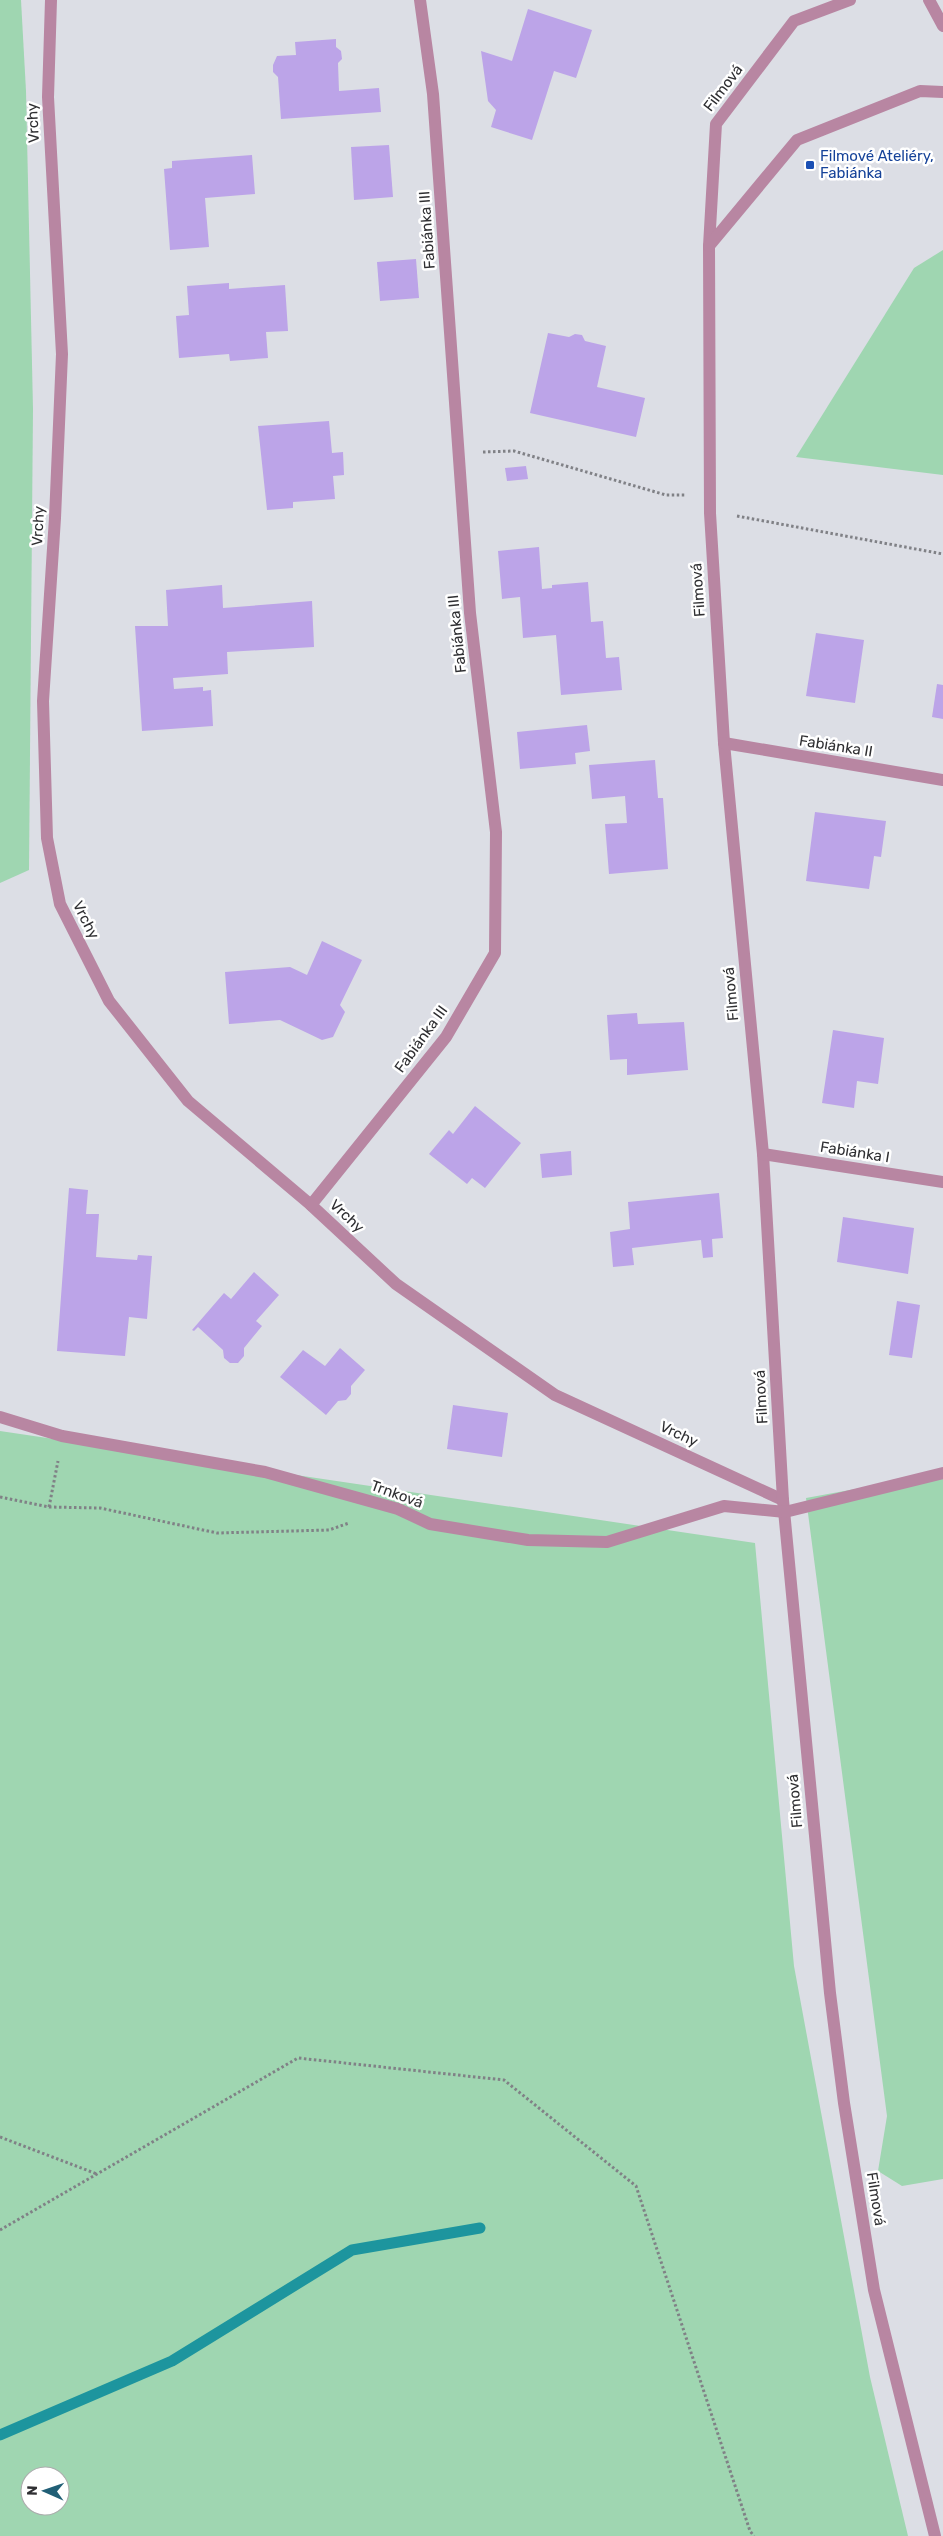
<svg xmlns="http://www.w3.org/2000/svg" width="943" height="2536" font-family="Rubik,sans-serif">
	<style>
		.green { fill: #9fd6b1; fill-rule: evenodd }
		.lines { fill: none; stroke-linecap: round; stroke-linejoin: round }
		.stream { stroke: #1d959e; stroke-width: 11 }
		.building { fill: #bca4e8 }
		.path { stroke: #808186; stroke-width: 3; stroke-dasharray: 2.5 2.5; stroke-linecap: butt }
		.minor { stroke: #b886a2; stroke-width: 12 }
		.transit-dot { fill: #1a4fb4; stroke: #fff; stroke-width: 2 }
		.labels { text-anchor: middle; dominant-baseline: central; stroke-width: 5; stroke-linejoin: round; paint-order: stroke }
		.street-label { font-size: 15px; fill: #2f2f32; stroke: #fff }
		.transit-label { font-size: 15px; fill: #164399; stroke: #fff; text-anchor: start }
	</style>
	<rect width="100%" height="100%" fill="#dcdee5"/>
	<g class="green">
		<path d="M 0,0 L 21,0 L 26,91 L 33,409 L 29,870 L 0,883 Z"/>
		<path d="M 943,250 L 943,475 L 796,457 L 914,268 Z"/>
		<path d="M 0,1431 L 755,1543 L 794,1966 L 870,2377 L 908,2536 L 0,2536 ZM 30,2476 L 60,2476 L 60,2506 L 30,2506 Z"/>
		<path d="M 943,1473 L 943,2179 L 902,2186 L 878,2171 L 887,2116 L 806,1498 Z"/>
	</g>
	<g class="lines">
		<path class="stream" d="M 0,2435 L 172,2361 L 352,2250 L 480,2228"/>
	</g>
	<g class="building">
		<path d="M 528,9 L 592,30 L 576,78 L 554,71 L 532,140 L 491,127 L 496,110 L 488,101 L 481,51 L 512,61 Z"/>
		<path d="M 336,39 L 336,47 L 341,51 L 342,59 L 338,63 L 339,91 L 379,88 L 381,112 L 281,119 L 278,77 L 273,72 L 273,65 L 277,56 L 296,55 L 295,42 Z"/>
		<path d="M 389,145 L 393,197 L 354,200 L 351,147 Z"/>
		<path d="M 252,155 L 255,194 L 205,198 L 209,247 L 170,250 L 164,169 L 172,168 L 172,161 Z"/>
		<path d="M 416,259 L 419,298 L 380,301 L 377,262 Z"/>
		<path d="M 229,283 L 229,289 L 285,285 L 288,331 L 266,332 L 268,358 L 230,361 L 229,354 L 179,358 L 176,316 L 189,315 L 187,286 Z"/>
		<path d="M 548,333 L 569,337 L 575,334 L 582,335 L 585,341 L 606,346 L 597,387 L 645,398 L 636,437 L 530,413 Z"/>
		<path d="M 329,421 L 332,453 L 343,452 L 344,475 L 333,476 L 335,499 L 293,502 L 293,508 L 267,510 L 258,426 Z"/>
		<path d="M 526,466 L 528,479 L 507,481 L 505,468 Z"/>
		<path d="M 539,547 L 542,589 L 552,588 L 552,585 L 588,582 L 591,622 L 603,621 L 606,658 L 619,657 L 622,690 L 561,695 L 556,635 L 523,638 L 520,597 L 502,599 L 498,551 Z"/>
		<path d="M 222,585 L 223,608 L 312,601 L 314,647 L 227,652 L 228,674 L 173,678 L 174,689 L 203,687 L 203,691 L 211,690 L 213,726 L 142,731 L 135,626 L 168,626 L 166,590 Z"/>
		<path d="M 816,633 L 864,640 L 855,703 L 806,696 Z"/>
		<path d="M 937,684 L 943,685 L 943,719 L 932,717 Z"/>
		<path d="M 587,725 L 590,751 L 575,753 L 576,764 L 520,769 L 517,732 Z"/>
		<path d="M 655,760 L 658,798 L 663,798 L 668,869 L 609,874 L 605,824 L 627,823 L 625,796 L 592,799 L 589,765 Z"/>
		<path d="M 815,812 L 886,821 L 881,857 L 874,856 L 869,889 L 806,881 Z"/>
		<path d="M 322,941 L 362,960 L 340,1005 L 345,1012 L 333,1037 L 322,1040 L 280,1020 L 229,1024 L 225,972 L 290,967 L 307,975 Z"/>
		<path d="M 637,1013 L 638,1024 L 684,1022 L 688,1070 L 627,1075 L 627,1059 L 610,1060 L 607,1015 Z"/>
		<path d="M 833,1030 L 884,1038 L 878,1084 L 857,1081 L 854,1108 L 822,1103 Z"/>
		<path d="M 475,1106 L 521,1143 L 485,1188 L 472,1178 L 467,1184 L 429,1154 L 449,1130 L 453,1134 Z"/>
		<path d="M 571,1151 L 572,1175 L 542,1178 L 540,1154 Z"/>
		<path d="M 69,1188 L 88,1190 L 86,1214 L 99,1214 L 96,1257 L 137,1260 L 138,1255 L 152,1256 L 147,1319 L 129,1317 L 125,1356 L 57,1351 Z"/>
		<path d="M 719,1193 L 723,1238 L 712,1239 L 713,1257 L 703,1258 L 701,1240 L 632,1248 L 634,1265 L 613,1267 L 610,1232 L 630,1229 L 628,1202 Z"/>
		<path d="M 843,1217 L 914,1228 L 908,1274 L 837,1262 Z"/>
		<path d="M 254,1272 L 279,1295 L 256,1321 L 262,1326 L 244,1348 L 244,1356 L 238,1363 L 230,1363 L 224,1358 L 223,1350 L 198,1327 L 194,1331 L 192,1330 L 224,1293 L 231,1299 Z"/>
		<path d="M 897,1301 L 920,1305 L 912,1358 L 889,1355 Z"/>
		<path d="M 340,1348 L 365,1370 L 351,1386 L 351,1394 L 346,1400 L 338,1401 L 326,1415 L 280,1377 L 303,1350 L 325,1366 Z"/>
		<path d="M 453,1405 L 508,1413 L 502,1457 L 447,1449 Z"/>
	</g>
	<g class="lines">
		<g class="path">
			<path d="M 483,452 L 514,451 L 666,495 L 686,495"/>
			<path d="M 737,516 L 943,554"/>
			<path d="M 0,1497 L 49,1507 L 100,1508 L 217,1533 L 329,1530 L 349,1523"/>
			<path d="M 49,1507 L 58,1461"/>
			<path d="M 0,2137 L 97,2174"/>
			<path d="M 0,2230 L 298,2058 L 504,2080 L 636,2186 L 750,2531 L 754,2536"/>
		</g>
		<g class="minor">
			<path d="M 51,0 L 48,97 L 62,354 L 55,518 L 43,701 L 47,838 L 60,904 L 109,1001 L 188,1101 L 311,1205 L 396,1284 L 555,1395 L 783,1500"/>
			<path d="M 850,0 L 794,21 L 716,124 L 709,246 L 710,513 L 724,743 L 763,1154 L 783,1500 L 830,1993 L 844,2103 L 874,2290 L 935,2536"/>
			<path d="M 929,0 L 943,26"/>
			<path d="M 709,246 L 797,140 L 920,91 L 943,92"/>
			<path d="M 724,743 L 943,780"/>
			<path d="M 763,1154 L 943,1182"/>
			<path d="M 311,1205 L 446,1037 L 495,953 L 496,832 L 470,613 L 433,94 L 420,0"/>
			<path d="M 0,1417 L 62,1436 L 265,1472 L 398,1509 L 430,1524 L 528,1540 L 607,1542 L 724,1506 L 785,1512 L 943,1473"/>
		</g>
	</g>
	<rect class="transit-dot" x="805" y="160" width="10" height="10" rx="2.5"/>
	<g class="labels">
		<g class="street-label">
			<text transform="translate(723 88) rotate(-53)">Filmová</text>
			<text transform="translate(33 123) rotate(-93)">Vrchy</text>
			<text transform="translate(427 230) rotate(-94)">Fabiánka III</text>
			<text transform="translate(38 526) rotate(-87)">Vrchy</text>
			<text transform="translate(698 590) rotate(-94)">Filmová</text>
			<text transform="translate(457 634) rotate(-96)">Fabiánka III</text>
			<text transform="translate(836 746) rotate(9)">Fabiánka II</text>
			<text transform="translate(86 920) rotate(63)">Vrchy</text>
			<text transform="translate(731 994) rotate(-95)">Filmová</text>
			<text transform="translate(421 1039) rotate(-54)">Fabiánka III</text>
			<text transform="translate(855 1152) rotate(9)">Fabiánka I</text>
			<text transform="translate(347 1216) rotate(43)">Vrchy</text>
			<text transform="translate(761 1397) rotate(-93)">Filmová</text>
			<text transform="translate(679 1434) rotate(25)">Vrchy</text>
			<text transform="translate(397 1494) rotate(20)">Trnková</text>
			<text transform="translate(795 1801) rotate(-95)">Filmová</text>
			<text transform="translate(876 2199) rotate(81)">Filmová</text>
		</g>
		<g class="transit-label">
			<text x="820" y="156">Filmové Ateliéry,<tspan x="820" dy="17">Fabiánka</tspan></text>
		</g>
	</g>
	<g transform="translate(45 2491) rotate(272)"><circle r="24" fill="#ffffff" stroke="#acacad"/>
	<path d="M0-4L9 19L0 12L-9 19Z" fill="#215f76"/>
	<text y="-8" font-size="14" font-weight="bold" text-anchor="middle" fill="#2f2f32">N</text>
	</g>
</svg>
